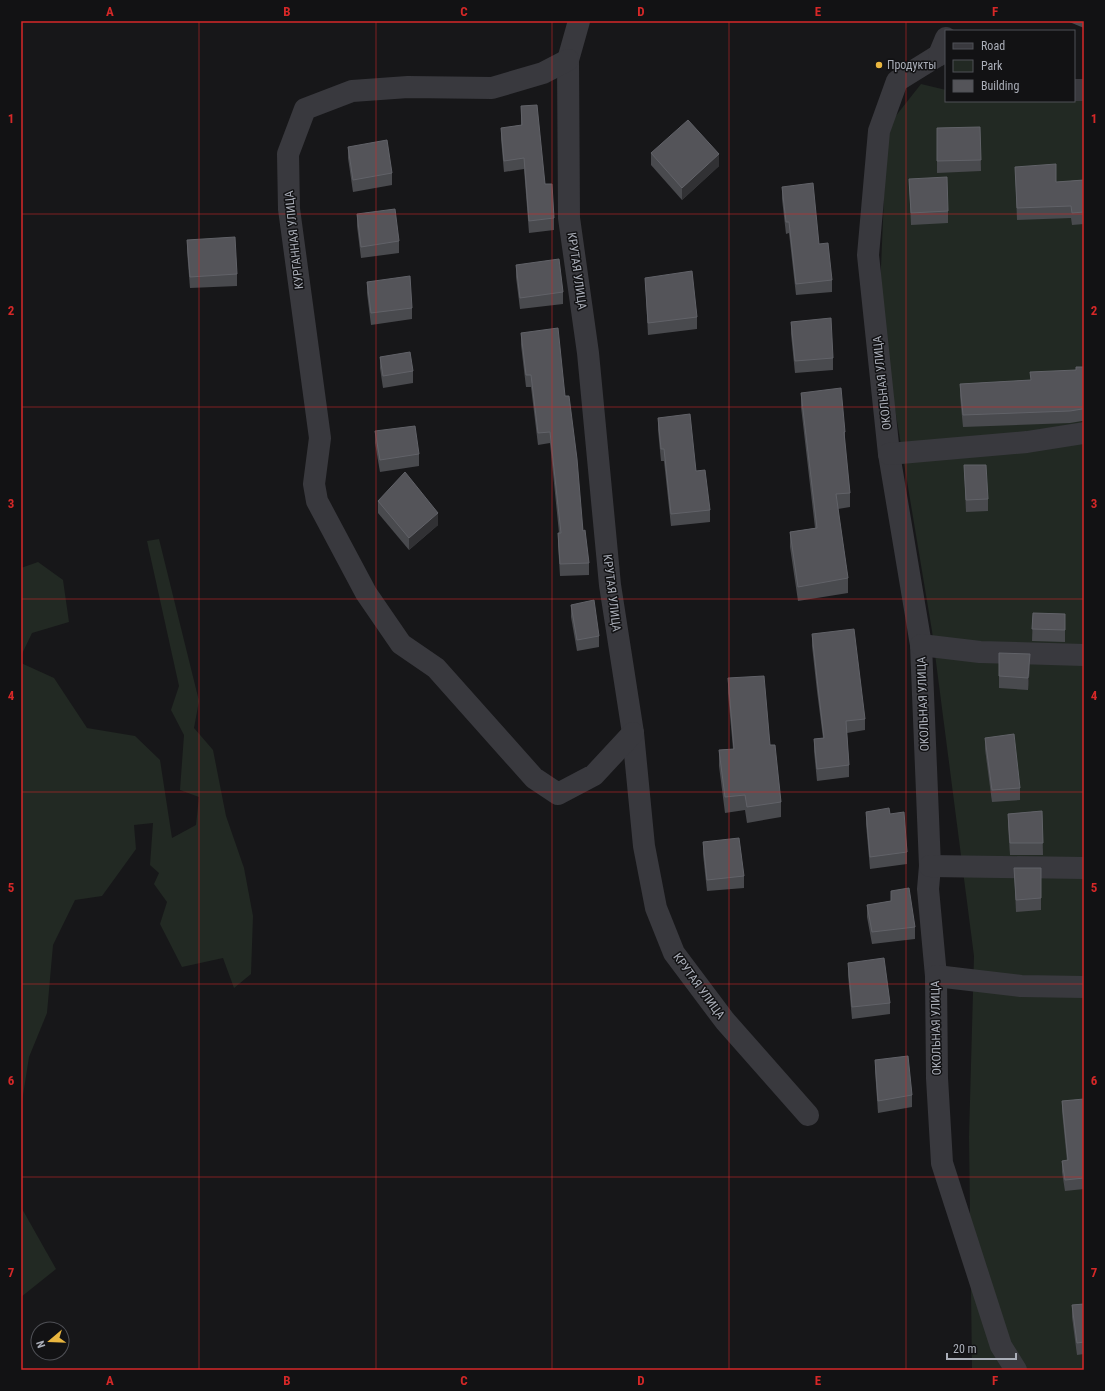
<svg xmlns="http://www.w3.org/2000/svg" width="1105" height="1391" font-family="'Roboto Condensed',sans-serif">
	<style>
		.green { fill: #222923 }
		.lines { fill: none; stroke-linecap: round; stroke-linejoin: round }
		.minor { stroke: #39393e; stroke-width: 22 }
		.wall { fill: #494a4e }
		.shaded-wall { fill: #313134 }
		.building { fill: #545459; stroke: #616268 }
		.grid { fill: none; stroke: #d62828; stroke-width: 1; stroke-opacity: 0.55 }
		.poi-dot { fill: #e9b63f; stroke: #121214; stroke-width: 1.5 }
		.labels { text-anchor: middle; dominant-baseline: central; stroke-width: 3; stroke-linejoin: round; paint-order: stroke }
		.poi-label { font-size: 12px; fill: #aaaeb8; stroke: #121214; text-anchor: start }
		.street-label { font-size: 12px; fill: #aaaeb8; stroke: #121214 }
		.neatline { fill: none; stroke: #d62828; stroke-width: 1.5 }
		.grid-label { font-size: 13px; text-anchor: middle; font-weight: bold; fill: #d62828 }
	</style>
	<rect width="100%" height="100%" fill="#171719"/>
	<g class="green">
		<path d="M 921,84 L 946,90 L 946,101 L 1084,100 L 1084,1370 L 964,1370 L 972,1368 L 969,1137 L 974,956 L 932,631 L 879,313 L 887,127 Z"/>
		<path d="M 159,539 L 199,701 L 194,728 L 213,750 L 226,816 L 244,868 L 253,916 L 251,974 L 234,988 L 223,958 L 182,967 L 160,924 L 167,902 L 154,884 L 159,873 L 150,865 L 153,823 L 134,825 L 136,849 L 102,896 L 75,900 L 53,945 L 47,1013 L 29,1057 L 21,1108 L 21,663 L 54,678 L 87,728 L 135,736 L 160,760 L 172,838 L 196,825 L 199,797 L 180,790 L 184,735 L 171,710 L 179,686 L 147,541 Z"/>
		<path d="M 38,562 L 63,580 L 69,622 L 32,633 L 21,656 L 21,568 Z"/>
		<path d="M 21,1207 L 56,1269 L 21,1297 Z"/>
	</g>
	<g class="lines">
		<g class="minor">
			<path d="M 579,21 L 568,60 L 569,218 L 588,353 L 610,585 L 633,733 L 644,846 L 656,908 L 674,953 L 725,1021 L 808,1115"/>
			<path d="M 939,55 L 897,81 L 879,131 L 868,255 L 889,454 L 921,645 L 930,866 L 928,889 L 936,976 L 937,1078 L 942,1163 L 1001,1346 L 1016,1370"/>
			<path d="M 939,55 L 946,38"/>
			<path d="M 568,60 L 543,73 L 492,88 L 408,87 L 352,91 L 305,109 L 288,154 L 289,209 L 320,438 L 314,484 L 317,501 L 366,593 L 401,644 L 436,668 L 534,778 L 558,794 L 594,775 L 633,733"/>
			<path d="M 1074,90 L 1084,90"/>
			<path d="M 889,454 L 1027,442 L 1084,433"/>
			<path d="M 921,645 L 980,652 L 1084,655"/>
			<path d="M 930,866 L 1084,868"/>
			<path d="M 936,976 L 1021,986 L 1084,987"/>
		</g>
	</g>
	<g class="wall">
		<path d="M 1067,21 L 1084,21 L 1084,28 Z"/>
		<path d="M 521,106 L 545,184 L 554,218 L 554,230 L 529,233 L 524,169 L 504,172 L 501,139 L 501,128 L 521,125 Z"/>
		<path d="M 980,127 L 981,171 L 937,173 L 937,128 Z"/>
		<path d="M 348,147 L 392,173 L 392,185 L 353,192 L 348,158 Z"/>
		<path d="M 651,153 L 719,166 L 682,200 L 651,165 Z"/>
		<path d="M 1015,167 L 1056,182 L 1084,180 L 1084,224 L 1072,225 L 1071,218 L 1017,220 Z"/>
		<path d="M 909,179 L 948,211 L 948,223 L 911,225 Z"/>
		<path d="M 782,187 L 819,244 L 832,280 L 832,292 L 796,295 L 789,233 L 786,234 L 782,199 Z"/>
		<path d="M 357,214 L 399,241 L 399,253 L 361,258 L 357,226 Z"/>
		<path d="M 187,240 L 237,274 L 237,286 L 190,288 L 187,251 Z"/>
		<path d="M 516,265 L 563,292 L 563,304 L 520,309 L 516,277 Z"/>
		<path d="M 645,278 L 697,317 L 697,329 L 648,335 Z"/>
		<path d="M 367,282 L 412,308 L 412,319 L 371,325 L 367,293 Z"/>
		<path d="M 791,322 L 833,358 L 833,370 L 795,373 L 791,334 Z"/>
		<path d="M 521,333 L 565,396 L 583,531 L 589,563 L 589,575 L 560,576 L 558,545 L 558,533 L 559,533 L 550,443 L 538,445 L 531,387 L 526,387 L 521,345 Z"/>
		<path d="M 380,357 L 413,371 L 413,383 L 383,388 L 380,368 Z"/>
		<path d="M 1084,367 L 1084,421 L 1082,421 L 1070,423 L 963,427 L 960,396 L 960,384 L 1030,380 L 1076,370 Z"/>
		<path d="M 801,393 L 845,432 L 845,446 L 850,493 L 850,507 L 838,509 L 848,578 L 848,593 L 798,601 L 790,547 L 790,532 L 815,528 L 801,407 Z"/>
		<path d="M 658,418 L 696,471 L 710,510 L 710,522 L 671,526 L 664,461 L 661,461 L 658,430 Z"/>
		<path d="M 375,431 L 419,454 L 419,466 L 380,472 L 375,443 Z"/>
		<path d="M 964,465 L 988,499 L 988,511 L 966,512 Z"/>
		<path d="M 378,501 L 438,525 L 409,550 L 378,513 Z"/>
		<path d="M 571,605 L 599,636 L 599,647 L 577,651 L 571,617 Z"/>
		<path d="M 1033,613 L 1065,614 L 1065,642 L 1032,641 Z"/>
		<path d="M 812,634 L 865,719 L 865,730 L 847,733 L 849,765 L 849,777 L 817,781 L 814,751 L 814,739 L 823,738 L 817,691 L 812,646 Z"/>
		<path d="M 999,653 L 1030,666 L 1028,690 L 999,688 Z"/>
		<path d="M 728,678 L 770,745 L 781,802 L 781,817 L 747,823 L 745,810 L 725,813 L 719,766 L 719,750 L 733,749 L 728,693 Z"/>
		<path d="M 985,738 L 1020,788 L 1020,800 L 992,802 L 985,749 Z"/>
		<path d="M 1042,811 L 1043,855 L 1010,855 L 1008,826 L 1008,814 Z"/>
		<path d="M 866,812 L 890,814 L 907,852 L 907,864 L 870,869 L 866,824 Z"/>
		<path d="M 703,842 L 744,876 L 744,888 L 707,891 L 703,854 Z"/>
		<path d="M 1014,868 L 1041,868 L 1041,910 L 1016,912 Z"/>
		<path d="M 891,891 L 915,927 L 915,939 L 872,944 L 867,917 L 867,905 L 891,901 Z"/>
		<path d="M 848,963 L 890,1003 L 890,1014 L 852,1019 L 848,975 Z"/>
		<path d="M 875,1060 L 912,1095 L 912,1107 L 878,1113 L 875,1071 Z"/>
		<path d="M 1084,1099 L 1084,1189 L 1065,1191 L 1062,1172 L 1062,1161 L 1067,1161 L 1062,1111 L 1062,1101 Z"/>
		<path d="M 1084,1304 L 1084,1354 L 1077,1355 L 1072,1317 L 1072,1305 Z"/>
	</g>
	<g class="shaded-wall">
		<path d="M 719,154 L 719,166 L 682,200 L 682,188 Z"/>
		<path d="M 438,513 L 438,525 L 409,550 L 409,538 Z"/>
		<path d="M 1030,654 L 1030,666 L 1028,690 L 1028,678 Z"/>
	</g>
	<g class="building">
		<path d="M 537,105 L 545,184 L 552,184 L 554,218 L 529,221 L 524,158 L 504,161 L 501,128 L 522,125 L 521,106 Z"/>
		<path d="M 688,120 L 719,154 L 682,188 L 651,153 Z"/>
		<path d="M 980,127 L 981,160 L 937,161 L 937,128 Z"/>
		<path d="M 387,140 L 392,173 L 353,180 L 348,147 Z"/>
		<path d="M 1056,164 L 1056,182 L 1084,180 L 1084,212 L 1072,213 L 1071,206 L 1017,208 L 1015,167 Z"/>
		<path d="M 947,177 L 948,211 L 911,213 L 909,179 Z"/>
		<path d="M 813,183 L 819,244 L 828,243 L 832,280 L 796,284 L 789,222 L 786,222 L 782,187 Z"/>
		<path d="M 395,209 L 399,241 L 361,247 L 357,214 Z"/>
		<path d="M 235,237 L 237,274 L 190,277 L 187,240 Z"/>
		<path d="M 559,259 L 563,292 L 520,298 L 516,265 Z"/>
		<path d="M 692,271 L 697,317 L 648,323 L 645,278 Z"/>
		<path d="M 410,276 L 412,308 L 371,313 L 367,282 Z"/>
		<path d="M 831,318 L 833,358 L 795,361 L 791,322 Z"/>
		<path d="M 558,328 L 565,396 L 569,396 L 577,459 L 583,531 L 585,530 L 589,563 L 560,564 L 558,533 L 561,533 L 550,432 L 538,433 L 531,375 L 526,375 L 521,333 Z"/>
		<path d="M 410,352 L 413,371 L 383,376 L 380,357 Z"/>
		<path d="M 1076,367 L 1084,367 L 1084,409 L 1082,409 L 1070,411 L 963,415 L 960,384 L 1031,380 L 1030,372 L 1076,370 Z"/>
		<path d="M 841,388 L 845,432 L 844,432 L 850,493 L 836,494 L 848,578 L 798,587 L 790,532 L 817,528 L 801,393 Z"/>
		<path d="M 690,414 L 696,471 L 705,470 L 710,510 L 671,514 L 664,449 L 661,449 L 658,418 Z"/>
		<path d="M 415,426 L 419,454 L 380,460 L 375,431 Z"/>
		<path d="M 964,465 L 986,465 L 988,499 L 966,500 Z"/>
		<path d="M 405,472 L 438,513 L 409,538 L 378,501 Z"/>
		<path d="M 594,600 L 599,636 L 577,640 L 571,605 Z"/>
		<path d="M 1033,613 L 1065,614 L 1065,630 L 1032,629 Z"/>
		<path d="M 854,629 L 865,719 L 846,721 L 849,765 L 817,769 L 814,739 L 824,738 L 817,679 L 812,634 Z"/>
		<path d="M 999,653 L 1030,654 L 1028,678 L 999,676 Z"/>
		<path d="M 764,676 L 770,745 L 775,745 L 781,802 L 747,807 L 745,795 L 725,797 L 719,750 L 734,749 L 728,678 Z"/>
		<path d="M 1014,734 L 1020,788 L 992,790 L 985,738 Z"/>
		<path d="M 889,808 L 890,814 L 904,812 L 907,852 L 870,857 L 866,812 Z"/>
		<path d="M 1042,811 L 1043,843 L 1010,843 L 1008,814 Z"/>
		<path d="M 739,838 L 744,876 L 707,880 L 703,842 Z"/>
		<path d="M 1014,868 L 1041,868 L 1041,898 L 1016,900 Z"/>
		<path d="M 909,888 L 915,927 L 872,932 L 867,905 L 891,901 L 891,891 Z"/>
		<path d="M 884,958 L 890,1003 L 852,1007 L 848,963 Z"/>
		<path d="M 908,1056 L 912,1095 L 878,1101 L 875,1060 Z"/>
		<path d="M 1084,1099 L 1084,1178 L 1065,1180 L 1062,1161 L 1068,1160 L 1062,1101 Z"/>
		<path d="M 1084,1304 L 1084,1342 L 1077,1343 L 1072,1305 Z"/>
	</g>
	<path class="grid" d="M 199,21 L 199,1370M 376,21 L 376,1370M 552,21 L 552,1370M 729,21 L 729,1370M 906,21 L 906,1370M 21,214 L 1084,214M 21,407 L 1084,407M 21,599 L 1084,599M 21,792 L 1084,792M 21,984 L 1084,984M 21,1177 L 1084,1177"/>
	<circle class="poi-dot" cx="879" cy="65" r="4"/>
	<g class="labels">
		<g class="poi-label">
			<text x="887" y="65">Продукты</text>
		</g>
		<g class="street-label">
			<text transform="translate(294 240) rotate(-96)">КУРГАННАЯ УЛИЦА</text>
			<text transform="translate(577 271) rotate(82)">КРУТАЯ УЛИЦА</text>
			<text transform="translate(882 383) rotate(-96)">ОКОЛЬНАЯ УЛИЦА</text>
			<text transform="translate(612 593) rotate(83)">КРУТАЯ УЛИЦА</text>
			<text transform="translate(923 704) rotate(-92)">ОКОЛЬНАЯ УЛИЦА</text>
			<text transform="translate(699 986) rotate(54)">КРУТАЯ УЛИЦА</text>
			<text transform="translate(936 1028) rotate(-91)">ОКОЛЬНАЯ УЛИЦА</text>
		</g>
	</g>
	<rect width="1105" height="1391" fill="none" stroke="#121214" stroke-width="44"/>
	<rect x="945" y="30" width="130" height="72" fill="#121214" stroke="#4f5056"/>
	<rect x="953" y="43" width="20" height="6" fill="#39393e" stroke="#4f5056"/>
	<text x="981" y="50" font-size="12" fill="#aaaeb8">Road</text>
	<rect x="953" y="60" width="20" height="12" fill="#222923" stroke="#4f5056"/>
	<text x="981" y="70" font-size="12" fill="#aaaeb8">Park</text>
	<rect x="953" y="80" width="20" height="12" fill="#545459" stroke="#4f5056"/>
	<text x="981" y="90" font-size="12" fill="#aaaeb8">Building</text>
	<g transform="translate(50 1341) rotate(251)"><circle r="19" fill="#121214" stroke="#4f5056"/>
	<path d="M0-3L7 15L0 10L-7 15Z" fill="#e9b63f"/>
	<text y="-6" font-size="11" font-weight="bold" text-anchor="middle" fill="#aaaeb8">N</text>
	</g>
	<path d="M947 1353v6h69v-6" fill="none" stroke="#aaaeb8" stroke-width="2"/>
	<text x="953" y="1353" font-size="12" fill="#aaaeb8" stroke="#121214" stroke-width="3" paint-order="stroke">20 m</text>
	<rect x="22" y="22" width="1061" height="1347" class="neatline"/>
	<g class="grid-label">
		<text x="110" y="16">A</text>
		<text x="287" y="16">B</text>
		<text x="464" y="16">C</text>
		<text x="641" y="16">D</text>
		<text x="818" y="16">E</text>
		<text x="995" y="16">F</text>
		<text x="11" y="123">1</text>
		<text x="1094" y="123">1</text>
		<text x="11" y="315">2</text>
		<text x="1094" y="315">2</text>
		<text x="11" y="508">3</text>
		<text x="1094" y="508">3</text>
		<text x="11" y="700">4</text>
		<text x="1094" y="700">4</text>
		<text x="11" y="892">5</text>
		<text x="1094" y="892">5</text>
		<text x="11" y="1085">6</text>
		<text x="1094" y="1085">6</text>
		<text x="11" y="1277">7</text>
		<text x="1094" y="1277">7</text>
		<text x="110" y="1385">A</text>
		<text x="287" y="1385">B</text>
		<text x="464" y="1385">C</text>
		<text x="641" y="1385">D</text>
		<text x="818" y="1385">E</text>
		<text x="995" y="1385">F</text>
	</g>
</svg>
